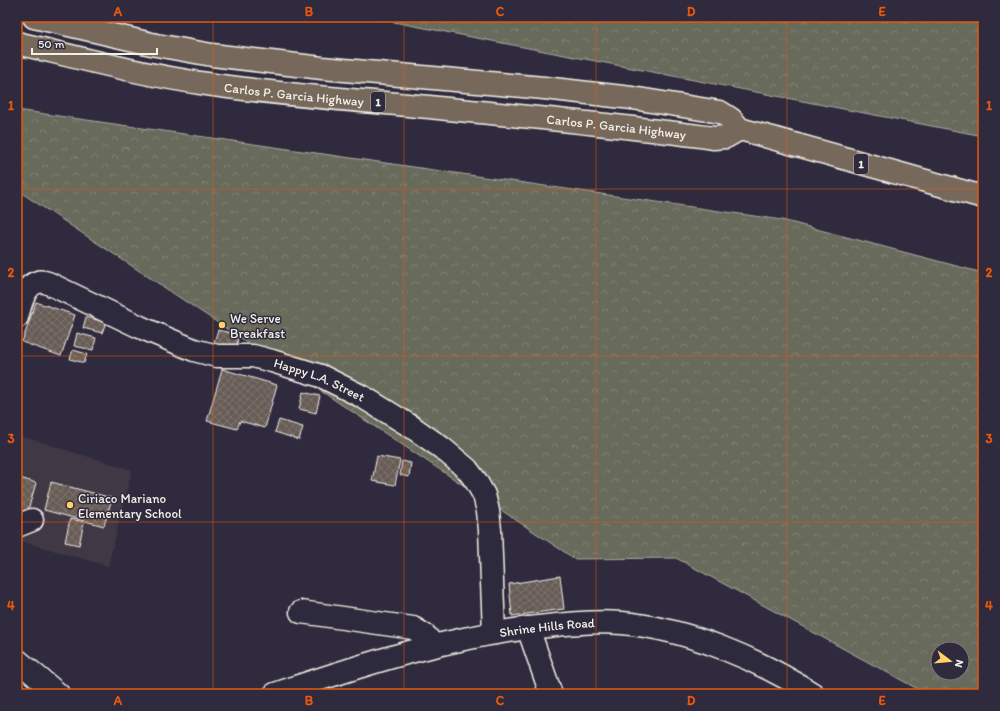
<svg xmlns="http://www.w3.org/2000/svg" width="1000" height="711" font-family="Itim,sans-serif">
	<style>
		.built { fill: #403945 }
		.forest { fill: url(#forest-crowns); stroke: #aeaea2; fill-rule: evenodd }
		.building { fill: url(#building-cross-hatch); stroke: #f4f1e8 }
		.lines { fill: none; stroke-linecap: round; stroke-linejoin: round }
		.minor-casing { stroke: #f4f1e8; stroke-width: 25 }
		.highway-casing { stroke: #f4f1e8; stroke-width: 25 }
		.minor { stroke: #2f2a3d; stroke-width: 22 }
		.highway { stroke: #76695c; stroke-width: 22 }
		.grid { fill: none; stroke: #e8590c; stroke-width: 1; stroke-opacity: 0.55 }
		.poi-dot { fill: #ffd166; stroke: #2f2a3d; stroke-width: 1.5 }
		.labels { text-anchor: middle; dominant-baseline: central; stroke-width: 3; stroke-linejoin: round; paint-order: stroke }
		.shield { fill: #2f2a3d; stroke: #b9b5b5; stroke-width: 1 }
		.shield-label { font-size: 12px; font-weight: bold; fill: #f4f1e8 }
		.street-label { font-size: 13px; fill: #f4f1e8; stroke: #2f2a3d }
		.poi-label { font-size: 13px; fill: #f4f1e8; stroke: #2f2a3d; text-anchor: start }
		.neatline { fill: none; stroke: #e8590c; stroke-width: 1.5 }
		.grid-label { font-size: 13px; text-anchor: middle; font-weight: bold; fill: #e8590c }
	</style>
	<defs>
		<pattern id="forest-crowns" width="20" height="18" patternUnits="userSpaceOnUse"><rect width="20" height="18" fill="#686b5c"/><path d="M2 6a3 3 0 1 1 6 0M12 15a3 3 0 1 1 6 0" fill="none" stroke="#7e8173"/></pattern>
		<pattern id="building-cross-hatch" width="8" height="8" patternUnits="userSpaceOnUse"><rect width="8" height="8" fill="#685b57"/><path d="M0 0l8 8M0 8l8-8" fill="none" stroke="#7e736f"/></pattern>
	</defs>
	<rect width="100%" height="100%" fill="#2f2a3d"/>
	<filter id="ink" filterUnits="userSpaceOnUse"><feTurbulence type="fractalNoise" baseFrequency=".025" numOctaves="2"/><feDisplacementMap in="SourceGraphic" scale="8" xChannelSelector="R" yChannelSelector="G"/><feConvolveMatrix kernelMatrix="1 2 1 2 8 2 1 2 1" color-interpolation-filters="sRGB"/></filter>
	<g filter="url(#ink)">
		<path class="built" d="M 17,435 L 132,470 L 108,566 L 17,540 Z"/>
		<g class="forest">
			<path d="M 368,17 L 983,17 L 983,136 Z"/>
			<path d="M 17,110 L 782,220 L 983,273 L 983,694 L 927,694 L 676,558 L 575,559 L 17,190 ZM 938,649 L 962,649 L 962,673 L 938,673 Z"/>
		</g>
		<g class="building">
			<path d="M 36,302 L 75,315 L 61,356 L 22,342 Z"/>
			<path d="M 86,317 L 106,322 L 102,333 L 83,328 Z"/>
			<path d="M 218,330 L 239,335 L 235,351 L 213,345 Z"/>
			<path d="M 77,333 L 96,338 L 93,350 L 74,346 Z"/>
			<path d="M 73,350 L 87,354 L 84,363 L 70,359 Z"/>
			<path d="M 222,369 L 277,385 L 265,428 L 240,421 L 237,429 L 207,421 Z"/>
			<path d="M 303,392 L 320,396 L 316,413 L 299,409 Z"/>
			<path d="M 279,420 L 303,427 L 299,440 L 275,432 Z"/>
			<path d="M 377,456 L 400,460 L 395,485 L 372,481 Z"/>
			<path d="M 402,461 L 411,463 L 409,477 L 400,475 Z"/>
			<path d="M 17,477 L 36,483 L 26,517 L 17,514 Z"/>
			<path d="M 51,482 L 112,498 L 104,526 L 44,510 Z"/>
			<path d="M 70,519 L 84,522 L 79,545 L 65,542 Z"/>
			<path d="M 560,576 L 564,609 L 512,616 L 509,584 Z"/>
		</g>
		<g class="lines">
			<defs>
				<g id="minor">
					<path id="s1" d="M 17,317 C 20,306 24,285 38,282 C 41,281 45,282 48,283 L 140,327 L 194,350 L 217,356 L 253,356 L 272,361 L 321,376 L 363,397 L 412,427 L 442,448 L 467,469 L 476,481 L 484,495 L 488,511 L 490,530 L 494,633"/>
					<path d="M 17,526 L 32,520"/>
					<path d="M 301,612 L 413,628 L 426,636 L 434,646"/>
					<path d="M 528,628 L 551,694"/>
					<path d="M 17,660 L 58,694"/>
					<path id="s2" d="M 275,694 C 364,664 454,635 547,626 C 572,623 597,621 622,623 C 688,629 758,659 813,694"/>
				</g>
				<g id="highway">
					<path d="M 34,17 L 156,45 L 212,55 L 322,68 L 544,88 L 632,98 L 720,112 L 731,119 L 740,129 L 983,197"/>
					<path id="s3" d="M 17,43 C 80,58 143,75 207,84 C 274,94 341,99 408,105 C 510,115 612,124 714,138 L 726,137 L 740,129"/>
				</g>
			</defs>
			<use href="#minor" class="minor-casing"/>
			<use href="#highway" class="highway-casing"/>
			<use href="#minor" class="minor"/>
			<use href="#highway" class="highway"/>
		</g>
	</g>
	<path class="grid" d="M 213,17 L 213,694M 404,17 L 404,694M 596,17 L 596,694M 787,17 L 787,694M 17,189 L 983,189M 17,356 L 983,356M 17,522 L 983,522"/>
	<g class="poi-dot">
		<circle cx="222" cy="325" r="4"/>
		<circle cx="70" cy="505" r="4"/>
	</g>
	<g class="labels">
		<g class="shield">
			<rect x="371" y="92" width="14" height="20" rx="3"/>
			<rect x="854" y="154" width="14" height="20" rx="3"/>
		</g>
		<g class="shield-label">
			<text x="378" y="102">1</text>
			<text x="861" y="164">1</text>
		</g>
		<g class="street-label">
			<text stroke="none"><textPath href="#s3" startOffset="282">Carlos P. Garcia Highway</textPath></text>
			<text stroke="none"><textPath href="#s3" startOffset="606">Carlos P. Garcia Highway</textPath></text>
			<text stroke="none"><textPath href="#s1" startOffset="344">Happy L.A. Street</textPath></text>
			<text stroke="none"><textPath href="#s2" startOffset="281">Shrine Hills Road</textPath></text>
		</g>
		<g class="poi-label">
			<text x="230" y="318">We Serve<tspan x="230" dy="15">Breakfast</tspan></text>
			<text x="78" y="498">Ciriaco Mariano<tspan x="78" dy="15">Elementary School</tspan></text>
		</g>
	</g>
	<rect width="1000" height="711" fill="none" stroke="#2f2a3d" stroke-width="44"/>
	<g transform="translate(950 661) rotate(106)"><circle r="19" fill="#2f2a3d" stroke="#7e7a81"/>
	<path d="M0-3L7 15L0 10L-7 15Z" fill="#ffd166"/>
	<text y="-6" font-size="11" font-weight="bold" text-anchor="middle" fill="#f4f1e8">N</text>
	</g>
	<path d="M32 48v6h125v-6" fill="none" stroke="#f4f1e8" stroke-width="2"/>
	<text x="38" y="48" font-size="12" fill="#f4f1e8" stroke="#2f2a3d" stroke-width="3" paint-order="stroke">50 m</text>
	<rect x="22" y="22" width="956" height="667" class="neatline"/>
	<g class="grid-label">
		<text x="118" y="16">A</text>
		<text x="309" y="16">B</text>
		<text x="500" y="16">C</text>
		<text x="691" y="16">D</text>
		<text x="882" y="16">E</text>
		<text x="11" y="110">1</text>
		<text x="989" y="110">1</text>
		<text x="11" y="277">2</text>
		<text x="989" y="277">2</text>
		<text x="11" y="443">3</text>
		<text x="989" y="443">3</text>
		<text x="11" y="610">4</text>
		<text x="989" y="610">4</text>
		<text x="118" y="705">A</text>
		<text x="309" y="705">B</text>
		<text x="500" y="705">C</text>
		<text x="691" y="705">D</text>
		<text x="882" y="705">E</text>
	</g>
</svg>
